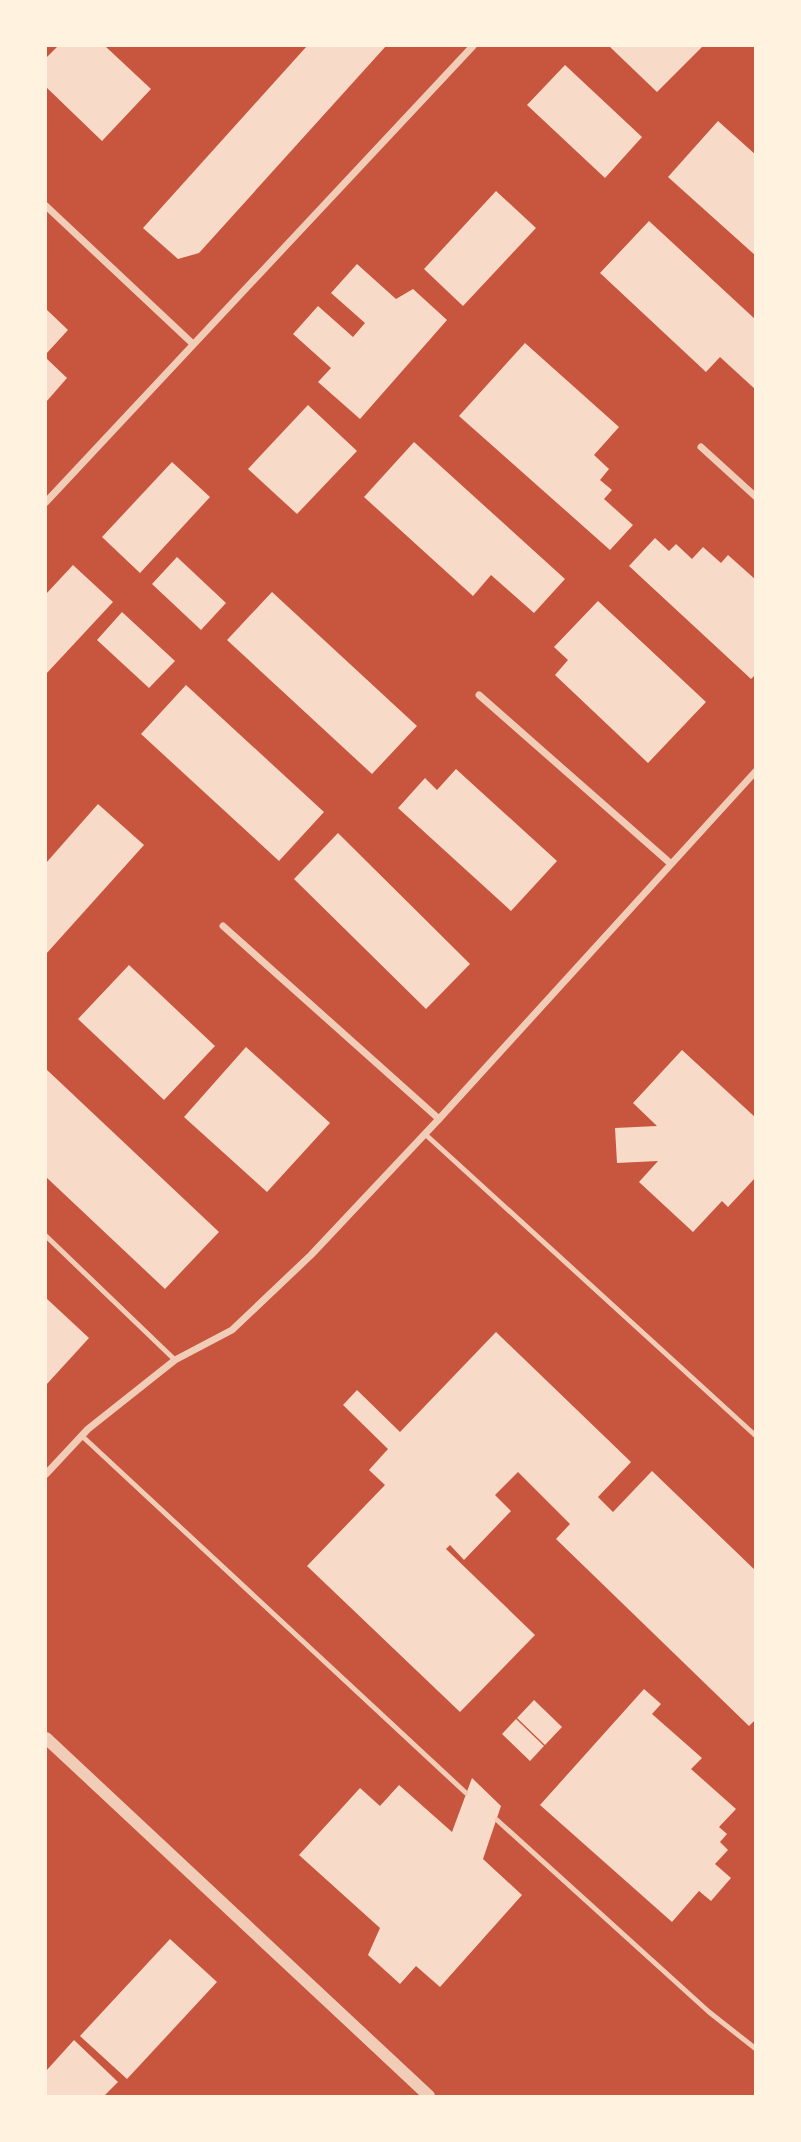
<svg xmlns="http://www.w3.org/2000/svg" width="801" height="2142" font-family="'Golos Text',sans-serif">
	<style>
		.building { fill: #f7dbc8 }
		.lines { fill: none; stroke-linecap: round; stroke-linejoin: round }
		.service { stroke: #f1ccb7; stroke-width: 5 }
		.minor { stroke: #f1ccb7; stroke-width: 7 }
		.tertiary { stroke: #f1ccb7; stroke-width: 12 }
	</style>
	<rect width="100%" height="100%" fill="#c8553d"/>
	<g class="building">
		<path d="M 58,46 L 105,46 L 151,89 L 102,141 L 46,87 L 46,58 Z"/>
		<path d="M 307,46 L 386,46 L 199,253 L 178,259 L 143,228 Z"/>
		<path d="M 609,46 L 703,46 L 657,92 Z"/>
		<path d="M 565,65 L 642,137 L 605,178 L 527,105 Z"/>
		<path d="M 718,121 L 756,155 L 756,256 L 668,177 Z"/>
		<path d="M 496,191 L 536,228 L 463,306 L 424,269 Z"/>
		<path d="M 649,221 L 756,320 L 756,390 L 720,357 L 706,372 L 600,273 Z"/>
		<path d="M 357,264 L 396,299 L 413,289 L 447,320 L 360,419 L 318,382 L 331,368 L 293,334 L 318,306 L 353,337 L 365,323 L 331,293 Z"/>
		<path d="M 46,309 L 68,330 L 46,354 Z"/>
		<path d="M 525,343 L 619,427 L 594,455 L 609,469 L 600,480 L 612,490 L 604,499 L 633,525 L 610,550 L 459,416 Z"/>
		<path d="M 46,358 L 67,378 L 46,402 Z"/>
		<path d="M 308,405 L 357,451 L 297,514 L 248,469 Z"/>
		<path d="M 414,442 L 565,579 L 534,613 L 491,575 L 473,596 L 364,497 Z"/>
		<path d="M 172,462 L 210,497 L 140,573 L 102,537 Z"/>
		<path d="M 655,538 L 669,551 L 676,544 L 692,559 L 703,547 L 721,563 L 728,555 L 756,580 L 756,674 L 751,679 L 629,566 Z"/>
		<path d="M 177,557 L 226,603 L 201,630 L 152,584 Z"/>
		<path d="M 73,565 L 113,602 L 46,674 L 46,594 Z"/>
		<path d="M 272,592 L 417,726 L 372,774 L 227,640 Z"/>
		<path d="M 598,601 L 706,702 L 648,763 L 555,675 L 568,660 L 554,647 Z"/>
		<path d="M 122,612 L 175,661 L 149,688 L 97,640 Z"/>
		<path d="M 186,685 L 324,812 L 279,861 L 141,734 Z"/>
		<path d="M 456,769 L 557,861 L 511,911 L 398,808 L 425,778 L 437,790 Z"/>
		<path d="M 98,804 L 144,845 L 46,954 L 46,863 Z"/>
		<path d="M 338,833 L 470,964 L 426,1009 L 294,879 Z"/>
		<path d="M 129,965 L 215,1046 L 164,1100 L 78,1019 Z"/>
		<path d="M 246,1047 L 330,1123 L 267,1192 L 184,1117 Z"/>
		<path d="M 682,1050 L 756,1118 L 756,1177 L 728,1207 L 722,1201 L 693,1232 L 639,1182 L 658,1161 L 617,1163 L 615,1128 L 657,1126 L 633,1103 Z"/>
		<path d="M 46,1069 L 219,1232 L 165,1289 L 46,1177 Z"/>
		<path d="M 46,1298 L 89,1338 L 46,1385 Z"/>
		<path d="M 496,1332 L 631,1462 L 598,1497 L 613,1512 L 652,1471 L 756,1571 L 756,1719 L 749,1726 L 556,1539 L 570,1524 L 518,1472 L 495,1495 L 511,1511 L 464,1560 L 450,1545 L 446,1549 L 535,1635 L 460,1712 L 307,1566 L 385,1485 L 369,1470 L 388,1449 L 343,1405 L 357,1390 L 400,1432 Z"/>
		<path d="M 644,1689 L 661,1704 L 652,1714 L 702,1758 L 691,1769 L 736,1809 L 719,1827 L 727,1834 L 720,1842 L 728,1850 L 715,1864 L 731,1878 L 711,1901 L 699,1891 L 672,1922 L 540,1805 Z"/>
		<path d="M 534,1700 L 562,1727 L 545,1745 L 517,1718 Z"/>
		<path d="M 516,1719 L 544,1746 L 530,1761 L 502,1734 Z"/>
		<path d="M 472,1778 L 501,1806 L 483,1859 L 522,1895 L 440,1987 L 416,1966 L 400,1984 L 368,1955 L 380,1928 L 299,1855 L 360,1788 L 380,1806 L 399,1785 L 452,1832 Z"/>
		<path d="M 170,1939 L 217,1982 L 127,2079 L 80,2036 Z"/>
		<path d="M 74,2040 L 118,2082 L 104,2096 L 46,2096 L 46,2071 Z"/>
	</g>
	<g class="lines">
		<g class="service">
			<path d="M 425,1134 L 756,1436"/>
			<path d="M 46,1236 L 175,1360"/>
			<path d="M 82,1436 L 466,1793"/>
			<path d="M 497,1820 L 709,2012 L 756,2049"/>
		</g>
		<g class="minor">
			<path d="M 46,206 L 193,344"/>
			<path d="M 701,447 L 756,497"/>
			<path d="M 46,502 L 473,46"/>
			<path d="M 479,695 L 670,863"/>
			<path d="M 223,926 L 439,1119"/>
			<path d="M 46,1474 L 88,1429 L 175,1360 L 232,1330 L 311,1255 L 439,1119 L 756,771"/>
		</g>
		<path class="tertiary" d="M 46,1738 L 429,2096"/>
	</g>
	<rect width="801" height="2142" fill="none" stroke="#fff3e0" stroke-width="94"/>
</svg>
